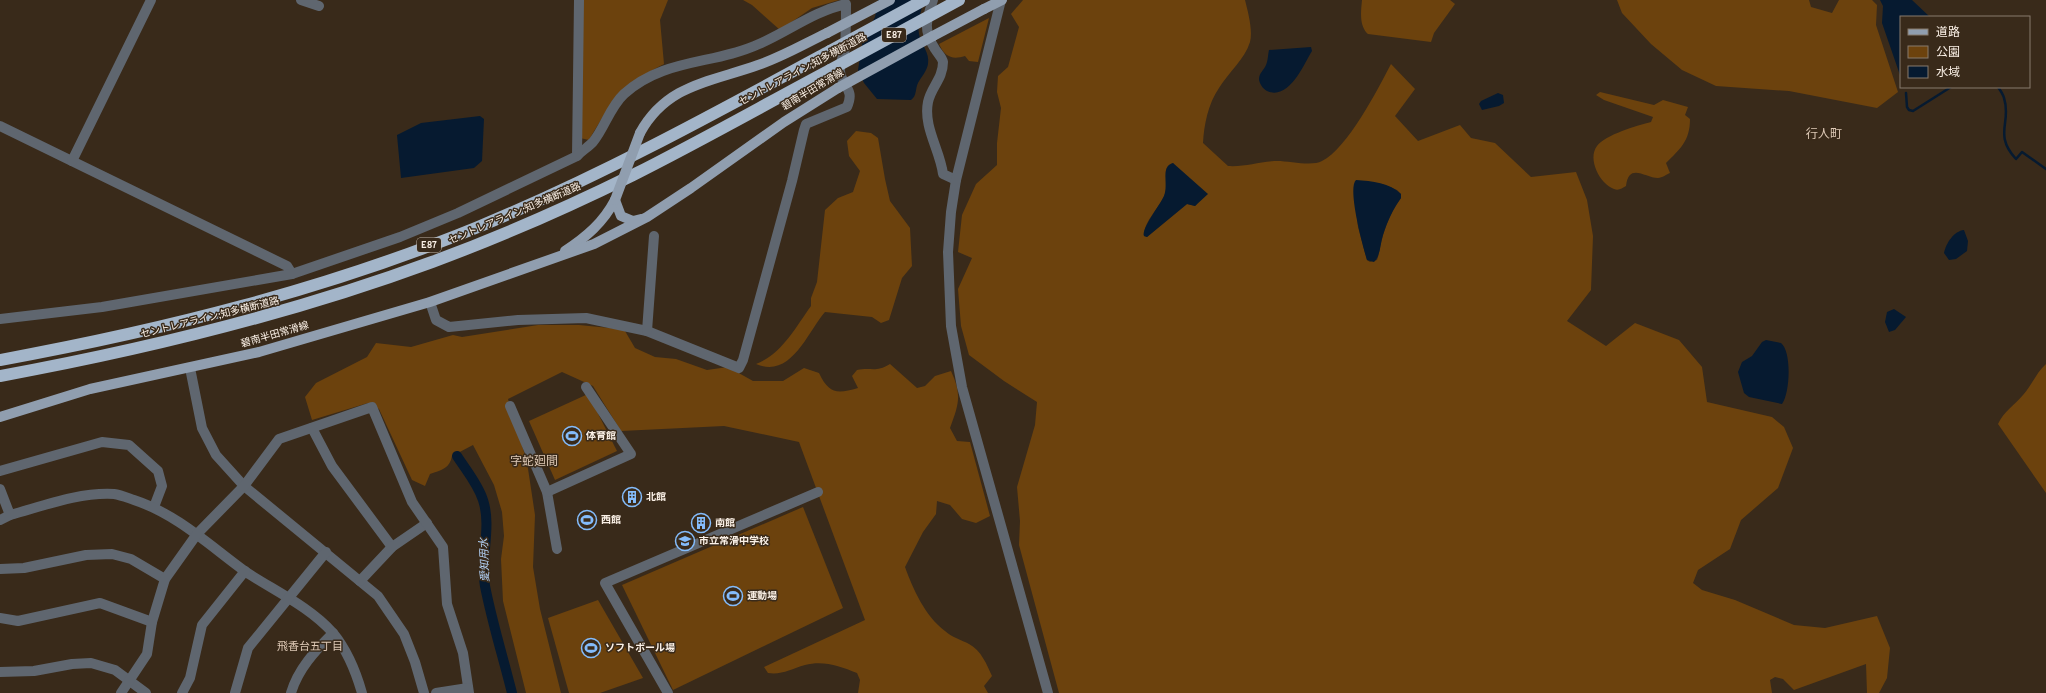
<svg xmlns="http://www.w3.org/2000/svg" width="2046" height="693" font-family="Overpass,'Noto Sans JP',sans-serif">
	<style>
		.green { fill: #6c420d; fill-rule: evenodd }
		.water { fill: #061a30 }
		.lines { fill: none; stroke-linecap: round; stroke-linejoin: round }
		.stream { stroke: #061a30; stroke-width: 2.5 }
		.canal { stroke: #061a30; stroke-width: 10 }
		.minor { stroke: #5f666f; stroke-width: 10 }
		.major { stroke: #909eaf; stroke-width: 10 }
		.highway { stroke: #a3b5c9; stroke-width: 12 }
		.major-bridge { stroke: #909eaf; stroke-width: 10 }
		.highway-bridge { stroke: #a3b5c9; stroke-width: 12 }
		.labels { text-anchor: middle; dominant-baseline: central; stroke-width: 3; stroke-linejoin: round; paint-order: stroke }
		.shield { fill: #392a1a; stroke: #c1b5aa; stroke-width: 1 }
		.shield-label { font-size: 9px; font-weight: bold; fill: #fbf1e7 }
		.street-label { font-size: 10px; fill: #fbf1e7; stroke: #392a1a }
		.poi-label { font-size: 10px; font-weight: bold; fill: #fbf1e7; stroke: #392a1a; text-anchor: start }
		.water-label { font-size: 11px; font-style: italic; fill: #b3d3f9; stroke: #392a1a }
		.neighbourhood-label { font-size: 11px; fill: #dec9b6; stroke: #392a1a }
		.quarter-label { font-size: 12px; fill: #dec9b6; stroke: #392a1a }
	</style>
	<rect width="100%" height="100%" fill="#392a1a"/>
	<g class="green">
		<path d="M 581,0 L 668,0 L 660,20 L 664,64 C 624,84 611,102 589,140 L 580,138 Z"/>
		<path d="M 743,0 L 839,0 L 812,8 L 780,30 L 752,5 Z"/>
		<path d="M 1023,0 L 1245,0 C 1248,12 1253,30 1250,42 C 1245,59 1228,73 1219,88 C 1208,104 1204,125 1203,143 L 1228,166 C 1244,167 1258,162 1274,161 C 1287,160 1311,167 1322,161 C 1347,149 1378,89 1391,64 L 1415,89 L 1395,116 L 1418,141 L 1460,125 L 1471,138 L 1495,143 L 1531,177 L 1576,172 L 1587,200 L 1593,236 L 1591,290 L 1567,321 L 1606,346 L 1635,323 L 1679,340 L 1702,367 L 1707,402 L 1772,417 L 1784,427 L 1793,448 L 1778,488 L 1741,520 L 1730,549 L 1698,570 L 1693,583 L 1702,590 L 1735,600 L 1794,625 L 1825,628 L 1877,616 L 1890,648 L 1887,678 L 1879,693 L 1867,693 L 1866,664 L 1794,690 L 1783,679 L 1775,677 L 1770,680 L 1772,693 L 1059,693 L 1019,545 L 1020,521 L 1017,487 L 1035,425 L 1037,402 L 1004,381 L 969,355 L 961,326 L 958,289 L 972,258 L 958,252 L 962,215 L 976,184 L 997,165 L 997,143 L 1001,108 L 997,92 L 998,76 L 1008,67 L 1019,27 L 1011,14 ZM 1173,163 L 1197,204 L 1195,206 L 1187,204 L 1147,237 L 1144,236 C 1144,219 1161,208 1166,191 C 1169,181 1160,167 1173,163 ZM 1382,184 L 1397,190 L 1401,194 L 1401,198 C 1388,216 1382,235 1378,257 L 1377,260 L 1370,262 L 1367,260 L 1358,227 L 1356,210 Z"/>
		<path d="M 1362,0 L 1450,0 L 1455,4 L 1434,33 L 1431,42 L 1368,34 C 1359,26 1361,11 1362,0 Z"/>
		<path d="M 1617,0 L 1809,0 L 1811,7 L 1832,13 L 1839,0 L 1872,0 L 1877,5 L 1876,25 L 1898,92 L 1877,108 L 1789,91 L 1716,86 L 1682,70 L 1651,44 L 1622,13 Z"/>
		<path d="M 989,18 L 978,62 L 969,61 L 965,56 C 952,60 945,57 939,44 Z"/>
		<path d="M 1600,92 L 1654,105 L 1663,100 L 1688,107 L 1685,115 L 1690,119 C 1690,141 1680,149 1666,163 L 1670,173 C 1667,174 1662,178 1658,178 C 1645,178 1629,162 1626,186 C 1622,188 1619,191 1614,189 C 1600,184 1587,159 1597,146 C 1605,135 1638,125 1651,122 L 1653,117 L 1604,100 L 1596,95 Z"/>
		<path d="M 856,131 L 871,133 L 878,138 L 885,179 L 890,201 L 910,228 L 912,266 L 902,278 L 889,320 L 881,323 L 872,317 L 825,312 C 807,333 791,379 756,364 C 782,354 795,328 811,306 L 811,298 L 817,282 L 825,210 L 838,198 L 853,192 L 860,171 L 849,156 L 847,141 Z"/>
		<path d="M 538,325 L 579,325 L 620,329 L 625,331 L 635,348 L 655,357 L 676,359 L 707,370 L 728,367 L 753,381 L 783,381 L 804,368 L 819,373 C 829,394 837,394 858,388 L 852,376 L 857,370 C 872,367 875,373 890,364 L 917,388 L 925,386 L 935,376 L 951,371 C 962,395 959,404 950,428 L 957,441 L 970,442 L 990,516 L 976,523 L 962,519 L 950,505 L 937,501 L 936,514 L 923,532 L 905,567 C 913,589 925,616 945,631 C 951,637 962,640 969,644 C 981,650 987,665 992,676 L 984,686 L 988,693 L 858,693 L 860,680 L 857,673 C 840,666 823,660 805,665 C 791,669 782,675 768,673 L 764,667 L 865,620 L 799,442 L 724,426 L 621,431 L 593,386 L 562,372 L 508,399 L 527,462 L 535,515 L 533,567 L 540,609 L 561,693 L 526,693 L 503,601 L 501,559 L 504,536 L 502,512 L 494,485 L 473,445 L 452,456 C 450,468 442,470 430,474 L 425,486 L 412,480 L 379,409 L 368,403 L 312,420 L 305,397 L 316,383 L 367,357 L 376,343 L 411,347 L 453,335 L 462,337 Z"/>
		<path d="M 2046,364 L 2046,493 L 1998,424 C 2004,411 2014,406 2023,395 C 2032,385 2036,373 2046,364 Z"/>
		<path d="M 588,394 L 617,451 L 555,480 L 529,421 Z"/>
		<path d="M 803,507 L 843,608 L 673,690 L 622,585 Z"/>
		<path d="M 598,600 L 643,678 L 600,693 L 569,693 L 548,618 Z"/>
	</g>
	<g class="water">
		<path d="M 878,0 L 924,0 C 921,11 917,23 919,34 C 921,44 930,53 928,64 C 927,71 921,77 918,83 C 915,89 917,96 911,100 L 877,99 L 864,83 L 858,70 L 863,39 L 875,17 Z"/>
		<path d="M 1880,0 L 1912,0 L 1930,17 L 1901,17 L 1901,78 L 1882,23 L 1883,6 Z"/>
		<path d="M 1311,47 L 1312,51 C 1304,64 1289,101 1267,91 C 1263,89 1259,83 1259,79 C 1259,73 1264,70 1266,65 C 1268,61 1268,54 1269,50 Z"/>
		<path d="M 1498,93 L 1503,95 L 1504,103 L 1499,106 L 1482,110 L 1479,104 L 1481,101 Z"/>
		<path d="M 480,116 L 484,119 L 482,161 L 474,168 L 401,178 L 397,135 L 421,123 Z"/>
		<path d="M 1173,163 L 1208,194 L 1195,206 L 1187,204 L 1147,237 L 1144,236 C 1141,229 1160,205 1164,196 C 1169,184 1160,167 1173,163 Z"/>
		<path d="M 1356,180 C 1372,181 1390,183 1401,194 L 1401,198 C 1393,209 1387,222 1383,235 C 1380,244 1381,255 1374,262 L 1367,260 C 1363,247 1347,188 1356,180 Z"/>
		<path d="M 1964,230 L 1968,241 L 1967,251 L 1956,259 L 1949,260 L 1944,253 C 1946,243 1954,231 1964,230 Z"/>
		<path d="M 1894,309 L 1906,317 L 1895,330 L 1889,332 L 1885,322 L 1887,312 Z"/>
		<path d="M 1766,340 L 1781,343 C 1792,352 1790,393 1782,404 L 1749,397 L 1744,393 L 1738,372 L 1742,362 L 1752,356 L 1762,342 Z"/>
	</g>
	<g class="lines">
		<g class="stream">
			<path d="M 1998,87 C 2000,90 2003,94 2004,98 C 2012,122 1993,134 2016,159 L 2022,152 L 2046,169"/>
			<path d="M 1906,93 L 1907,107 L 1909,110 L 1913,111 L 1951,87"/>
		</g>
		<path class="canal" d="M 457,456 C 466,470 478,484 483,500 C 492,527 480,558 485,586 C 492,622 503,657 512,693"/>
		<g class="minor">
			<path d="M 301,0 L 319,6"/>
			<path d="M 933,0 C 926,21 923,30 935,49 C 938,54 942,57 943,62 C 943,79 931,87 928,102 C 923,127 940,150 943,174 L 956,180"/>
			<path d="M 1001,0 L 956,180 L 951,212 L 948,252 L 951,326 L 962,387 L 1048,693"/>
			<path d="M 0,126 L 287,266 L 292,274"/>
			<path d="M 577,156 L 579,0"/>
			<path d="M 72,161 L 151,0"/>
			<path d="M 0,319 L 102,307 L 292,274 L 400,237 L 458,213 L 577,156 C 582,151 588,147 593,142 C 605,127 610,107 624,94 C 664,58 713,65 759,44 C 789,31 814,11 846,4 C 846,18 846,33 845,48 C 844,56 839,64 840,72 C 843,88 855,89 847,107 L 806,124 L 804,130 L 792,181 L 743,360 L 739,368 L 647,331 L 586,318 L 518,320 L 449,327 L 436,320 L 430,302"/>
			<path d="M 647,331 L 654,236"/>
			<path d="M 190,368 L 202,428 L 216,455 L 244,486 L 378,596 L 404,634 L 415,662 L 424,693"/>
			<path d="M 510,406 L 547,492 L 557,549"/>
			<path d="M 312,428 L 332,466 L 392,547"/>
			<path d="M 0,471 L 102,442 L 129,445 L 158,471 L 162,486 L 154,507"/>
			<path d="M 0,489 L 10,515"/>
			<path d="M 547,492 L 631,454 L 586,387"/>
			<path d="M 0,520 L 10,515 C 43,506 79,492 114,494 C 121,495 128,498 134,500 C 177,514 210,546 246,572 C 275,591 310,607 333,633 C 347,650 356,672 362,693"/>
			<path d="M 0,569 L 24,568 L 86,555 L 112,554 L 131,559 L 165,579"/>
			<path d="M 360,581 L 392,547 L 427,523"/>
			<path d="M 0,618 L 18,621 L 100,603 L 152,622"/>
			<path d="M 0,672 L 34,671 L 72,664 L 91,663 L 115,670 L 146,693"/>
			<path d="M 121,693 L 147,654 L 152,622 L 165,579 L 197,534 L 244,486 L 279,439 L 372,407 L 412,502 L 443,547 L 447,604 L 463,653 L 469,693"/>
			<path d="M 182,693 L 190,678 L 202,625 L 245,571"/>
			<path d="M 235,693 L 248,648 L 326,552"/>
			<path d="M 291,693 C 298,669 315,651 333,633"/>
			<path d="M 436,693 L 468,688"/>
			<path d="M 668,693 L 605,583 L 818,492"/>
		</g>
		<g class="major">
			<path d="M 933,36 L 984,9"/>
			<path d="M 640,133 C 667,84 711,82 758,65 C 782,57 804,44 827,33"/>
			<path d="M 615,200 L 621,216 L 633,221 L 641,219"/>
			<path d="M 565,251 C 586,237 603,223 615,200"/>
			<path d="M 0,417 L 90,389 L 259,352 L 430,302 L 594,244 L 647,217 L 691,188 L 784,122 L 838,88"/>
		</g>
		<g class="highway">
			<path d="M 0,360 C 163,330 324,290 478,227 C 599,177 714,114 830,51"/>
			<path d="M 0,376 C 147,349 291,314 432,262 C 500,237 568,207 633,175 C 699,142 764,105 830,70"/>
		</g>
		<g class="major-bridge">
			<path d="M 984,9 L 1002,0"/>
			<path d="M 827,33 L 890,0"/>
			<path d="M 838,88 L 933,36"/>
			<path d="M 615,200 L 640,133"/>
		</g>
		<g class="highway-bridge">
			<path d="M 830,51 L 924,0"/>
			<path d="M 830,70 L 959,0"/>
		</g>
	</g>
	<defs>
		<symbol id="stadium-ring" viewBox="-11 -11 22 22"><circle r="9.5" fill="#392a1a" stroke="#84bcfb" stroke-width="1.5"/><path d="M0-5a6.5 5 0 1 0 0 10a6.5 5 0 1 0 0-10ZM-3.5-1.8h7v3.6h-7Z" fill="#84bcfb"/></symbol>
		<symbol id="building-ring" viewBox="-11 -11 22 22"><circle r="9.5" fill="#392a1a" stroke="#84bcfb" stroke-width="1.5"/><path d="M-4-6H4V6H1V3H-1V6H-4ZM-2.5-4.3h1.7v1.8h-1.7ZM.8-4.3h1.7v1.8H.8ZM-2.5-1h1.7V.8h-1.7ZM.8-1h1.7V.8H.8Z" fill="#84bcfb"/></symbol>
		<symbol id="school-ring" viewBox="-11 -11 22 22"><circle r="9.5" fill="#392a1a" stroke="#84bcfb" stroke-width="1.5"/><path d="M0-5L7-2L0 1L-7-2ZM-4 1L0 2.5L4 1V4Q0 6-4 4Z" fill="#84bcfb"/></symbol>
	</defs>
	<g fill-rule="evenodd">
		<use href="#stadium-ring" x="561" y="425" width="22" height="22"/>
		<use href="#building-ring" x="621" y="486" width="22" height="22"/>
		<use href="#stadium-ring" x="576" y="509" width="22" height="22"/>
		<use href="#building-ring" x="690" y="512" width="22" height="22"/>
		<use href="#school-ring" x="674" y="530" width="22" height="22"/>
		<use href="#stadium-ring" x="722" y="585" width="22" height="22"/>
		<use href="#stadium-ring" x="580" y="637" width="22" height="22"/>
	</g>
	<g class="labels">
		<g class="shield">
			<rect x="882" y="28" width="24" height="14" rx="3"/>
			<rect x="417" y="238" width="24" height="14" rx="3"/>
		</g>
		<g class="shield-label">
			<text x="894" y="35">E87</text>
			<text x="429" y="245">E87</text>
		</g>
		<g class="street-label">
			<text transform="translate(803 70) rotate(-28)">セントレアライン;知多横断道路</text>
			<text transform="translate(813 90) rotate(-31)">碧南半田常滑線</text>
			<text transform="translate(515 214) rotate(-23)">セントレアライン;知多横断道路</text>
			<text transform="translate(210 318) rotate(-14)">セントレアライン;知多横断道路</text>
			<text transform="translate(275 335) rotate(-16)">碧南半田常滑線</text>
		</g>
		<g class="poi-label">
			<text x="586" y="436">体育館</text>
			<text x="646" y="497">北館</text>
			<text x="601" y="520">西館</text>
			<text x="715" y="523">南館</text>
			<text x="699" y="541">市立常滑中学校</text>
			<text x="747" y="596">運動場</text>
			<text x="605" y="648">ソフトボール場</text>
		</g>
		<g class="water-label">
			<text transform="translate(485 560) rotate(-92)">愛知用水</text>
		</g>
		<g class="neighbourhood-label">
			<text x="310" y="647">飛香台五丁目</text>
		</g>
		<g class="quarter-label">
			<text x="1824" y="135">行人町</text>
			<text x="534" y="462">字蛇廻間</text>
		</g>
	</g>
	<rect x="1900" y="16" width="130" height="72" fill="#392a1a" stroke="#877a6c"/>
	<rect x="1908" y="29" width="20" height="6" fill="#909eaf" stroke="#877a6c"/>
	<text x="1936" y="36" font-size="12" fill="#fbf1e7">道路</text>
	<rect x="1908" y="46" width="20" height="12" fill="#6c420d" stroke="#877a6c"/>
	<text x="1936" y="56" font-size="12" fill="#fbf1e7">公園</text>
	<rect x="1908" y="66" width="20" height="12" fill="#061a30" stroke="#877a6c"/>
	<text x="1936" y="76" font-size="12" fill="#fbf1e7">水域</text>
</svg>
